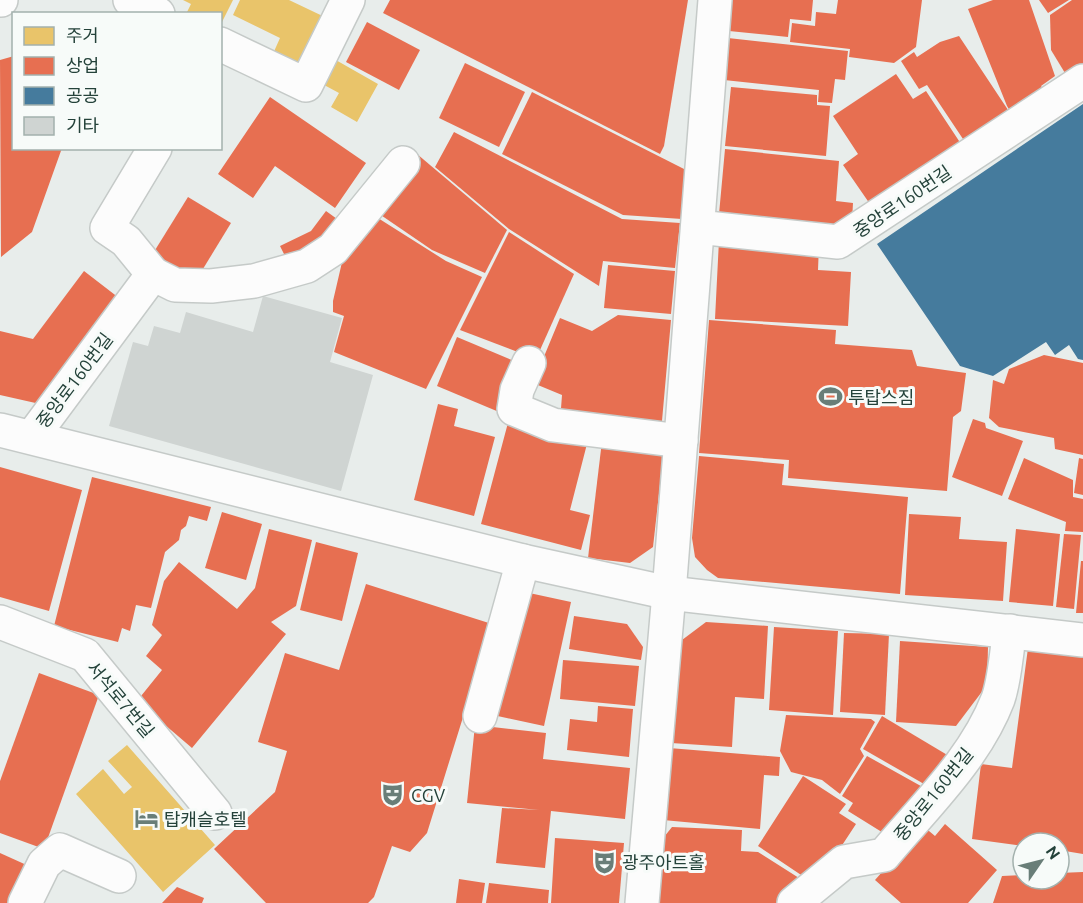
<svg xmlns="http://www.w3.org/2000/svg" width="1083" height="903" font-family="Ubuntu,'Noto Sans KR',sans-serif">
	<style>
		.homes { fill: #e9c46a }
		.shops { fill: #e76f51 }
		.public { fill: #457b9d }
		.building { fill: #cfd4d2 }
		.lines { fill: none; stroke-linecap: round; stroke-linejoin: round }
		.minor-casing { stroke: #c5cac8; stroke-width: 36 }
		.minor { stroke: #fcfcfc; stroke-width: 33 }
		.labels { text-anchor: middle; dominant-baseline: central; stroke-width: 6; stroke-linejoin: round; paint-order: stroke }
		.street-label { font-size: 18px; fill: #24423a; stroke: #f7fbf9 }
		.poi-label { font-size: 18px; fill: #24423a; stroke: #f7fbf9; text-anchor: start }
	</style>
	<rect width="100%" height="100%" fill="#e8edeb"/>
	<g class="homes">
		<path d="M 183,0 L 233,0 L 220,26 L 220,14 L 186,14 L 191,4 Z"/>
		<path d="M 240,0 L 289,0 L 331,20 L 306,72 L 272,56 L 280,38 L 233,15 Z"/>
		<path d="M 327,55 L 378,84 L 357,122 L 331,107 L 339,93 L 313,79 Z"/>
		<path d="M 127,745 L 215,845 L 163,892 L 76,794 L 103,769 L 124,794 L 132,787 L 108,761 Z"/>
	</g>
	<g class="shops">
		<path d="M 390,0 L 688,0 L 664,146 L 660,154 L 383,13 Z"/>
		<path d="M 732,0 L 813,0 L 811,21 L 790,19 L 788,37 L 729,31 Z"/>
		<path d="M 838,0 L 922,0 L 916,47 L 894,63 L 849,57 L 850,49 L 790,42 L 792,23 L 815,26 L 816,12 L 836,14 Z"/>
		<path d="M 993,0 L 1029,0 L 1055,76 L 1041,86 L 1049,97 L 1015,119 L 1007,106 L 968,9 Z"/>
		<path d="M 1039,0 L 1069,0 L 1048,13 Z"/>
		<path d="M 1072,0 L 1083,0 L 1083,69 L 1068,78 L 1051,50 L 1050,15 Z"/>
		<path d="M 367,22 L 420,50 L 399,90 L 346,62 Z"/>
		<path d="M 959,36 L 1014,119 L 969,148 L 927,85 L 919,89 L 901,61 L 914,52 L 917,57 L 940,42 Z"/>
		<path d="M 728,38 L 848,51 L 845,80 L 835,79 L 832,103 L 818,102 L 819,90 L 724,80 Z"/>
		<path d="M 14,56 L 14,148 L 62,148 L 32,232 L 1,257 L 0,60 Z"/>
		<path d="M 465,63 L 525,92 L 499,147 L 439,118 Z"/>
		<path d="M 896,74 L 913,99 L 926,91 L 963,147 L 872,207 L 843,165 L 858,154 L 833,116 Z"/>
		<path d="M 731,87 L 817,95 L 817,105 L 830,106 L 826,156 L 725,146 Z"/>
		<path d="M 532,92 L 686,170 L 682,219 L 623,215 L 502,154 Z"/>
		<path d="M 270,97 L 366,163 L 335,208 L 275,166 L 253,198 L 218,174 Z"/>
		<path d="M 454,132 L 622,219 L 680,223 L 675,268 L 603,261 L 599,286 L 509,229 L 435,167 Z"/>
		<path d="M 725,149 L 839,161 L 836,201 L 853,203 L 852,221 L 837,237 L 718,225 Z"/>
		<path d="M 417,154 L 507,230 L 485,273 L 432,250 L 372,209 Z"/>
		<path d="M 188,197 L 231,223 L 195,282 L 152,255 Z"/>
		<path d="M 326,211 L 344,224 L 290,266 L 280,246 L 311,231 Z"/>
		<path d="M 370,213 L 446,261 L 482,277 L 426,389 L 334,352 L 344,316 L 333,312 L 333,301 L 346,245 Z"/>
		<path d="M 509,232 L 574,274 L 536,359 L 460,330 Z"/>
		<path d="M 719,240 L 819,245 L 818,270 L 851,272 L 848,326 L 715,319 Z"/>
		<path d="M 608,265 L 675,271 L 671,314 L 604,308 Z"/>
		<path d="M 84,271 L 119,298 L 40,404 L 0,395 L 0,331 L 33,339 Z"/>
		<path d="M 618,315 L 671,320 L 661,432 L 560,422 L 562,395 L 533,383 L 560,318 L 592,331 Z"/>
		<path d="M 709,320 L 836,330 L 835,344 L 912,350 L 917,366 L 966,373 L 961,411 L 953,417 L 947,491 L 788,478 L 789,460 L 699,453 Z"/>
		<path d="M 457,337 L 519,363 L 499,412 L 437,386 Z"/>
		<path d="M 1044,355 L 1083,363 L 1083,455 L 1055,449 L 1054,438 L 999,427 L 989,418 L 993,380 L 1004,384 L 1009,369 Z"/>
		<path d="M 438,404 L 458,409 L 454,426 L 495,437 L 474,516 L 414,500 Z"/>
		<path d="M 509,419 L 588,440 L 570,510 L 590,515 L 581,550 L 481,524 Z"/>
		<path d="M 973,419 L 985,423 L 986,428 L 1023,441 L 1002,496 L 952,477 Z"/>
		<path d="M 602,441 L 664,449 L 653,547 L 630,563 L 588,558 Z"/>
		<path d="M 699,456 L 784,464 L 782,485 L 908,497 L 900,594 L 718,578 L 707,570 L 695,557 L 692,538 Z"/>
		<path d="M 1024,458 L 1073,480 L 1073,497 L 1083,499 L 1083,532 L 1065,531 L 1066,522 L 1008,499 Z"/>
		<path d="M 1079,458 L 1083,459 L 1083,495 L 1074,493 Z"/>
		<path d="M 0,467 L 82,490 L 49,611 L 0,597 Z"/>
		<path d="M 92,477 L 211,507 L 207,521 L 189,516 L 186,526 L 181,530 L 179,540 L 165,552 L 151,608 L 136,605 L 130,631 L 122,628 L 118,642 L 54,626 Z"/>
		<path d="M 222,512 L 262,524 L 246,580 L 205,568 Z"/>
		<path d="M 909,514 L 961,517 L 959,539 L 1007,542 L 1003,601 L 905,595 Z"/>
		<path d="M 269,529 L 312,540 L 296,606 L 271,622 L 286,634 L 192,748 L 137,701 L 162,670 L 146,656 L 162,635 L 152,625 L 164,581 L 179,562 L 237,609 L 255,588 Z"/>
		<path d="M 1016,529 L 1060,534 L 1053,606 L 1009,602 Z"/>
		<path d="M 1064,534 L 1081,535 L 1074,609 L 1056,607 Z"/>
		<path d="M 316,542 L 358,553 L 342,621 L 300,610 Z"/>
		<path d="M 1081,561 L 1083,561 L 1083,613 L 1076,613 Z"/>
		<path d="M 366,584 L 492,624 L 427,833 L 410,852 L 392,846 L 374,897 L 368,903 L 266,903 L 214,849 L 275,792 L 287,751 L 258,742 L 285,653 L 339,670 Z"/>
		<path d="M 520,591 L 571,602 L 544,726 L 493,715 Z"/>
		<path d="M 574,616 L 627,624 L 643,647 L 641,660 L 569,649 Z"/>
		<path d="M 706,622 L 768,626 L 764,699 L 735,697 L 732,747 L 671,743 L 678,643 Z"/>
		<path d="M 774,627 L 838,631 L 833,715 L 769,710 Z"/>
		<path d="M 844,633 L 889,634 L 885,715 L 840,712 Z"/>
		<path d="M 900,641 L 988,647 L 987,685 L 956,726 L 896,722 Z"/>
		<path d="M 1028,648 L 1083,655 L 1083,854 L 1059,850 L 1059,843 L 1023,843 L 1023,846 L 972,839 L 981,764 L 1012,768 Z"/>
		<path d="M 563,660 L 639,666 L 635,706 L 560,699 Z"/>
		<path d="M 39,673 L 99,695 L 44,849 L 0,833 L 0,781 Z"/>
		<path d="M 598,706 L 633,709 L 629,757 L 567,750 L 570,719 L 597,722 Z"/>
		<path d="M 786,715 L 871,719 L 875,722 L 860,749 L 864,756 L 840,794 L 822,780 L 791,772 L 780,751 Z"/>
		<path d="M 882,716 L 949,756 L 931,788 L 863,749 Z"/>
		<path d="M 475,725 L 546,733 L 543,759 L 630,768 L 625,819 L 551,811 L 545,868 L 496,863 L 502,808 L 539,810 L 467,803 Z"/>
		<path d="M 669,748 L 780,757 L 779,776 L 764,775 L 760,829 L 663,820 Z"/>
		<path d="M 867,756 L 928,790 L 885,834 L 848,811 L 853,803 L 842,796 Z"/>
		<path d="M 803,776 L 846,804 L 839,813 L 856,824 L 816,885 L 758,846 Z"/>
		<path d="M 945,824 L 997,870 L 968,903 L 901,903 L 875,880 L 923,826 L 935,836 Z"/>
		<path d="M 672,827 L 742,830 L 741,851 L 758,852 L 799,878 L 786,903 L 659,903 L 664,837 Z"/>
		<path d="M 555,838 L 624,843 L 619,903 L 551,903 Z"/>
		<path d="M 0,853 L 31,867 L 14,903 L 0,903 Z"/>
		<path d="M 1083,872 L 1083,903 L 993,903 L 1002,876 L 1023,875 L 1023,879 L 1059,879 L 1059,873 Z"/>
		<path d="M 459,879 L 485,883 L 482,903 L 456,903 Z"/>
		<path d="M 489,883 L 549,890 L 548,903 L 486,903 Z"/>
		<path d="M 177,887 L 204,898 L 202,903 L 162,903 Z"/>
	</g>
	<path class="public" d="M 1083,104 L 1083,360 L 1078,359 L 1069,345 L 1055,355 L 1046,342 L 993,376 L 960,366 L 877,244 Z"/>
	<path class="building" d="M 263,296 L 342,318 L 330,362 L 373,375 L 341,491 L 109,426 L 133,342 L 148,346 L 154,326 L 180,333 L 186,312 L 253,332 Z"/>
	<g class="lines">
		<defs>
			<g id="minor">
				<path d="M 0,0 L 1,0"/>
				<path d="M 130,0 L 158,14"/>
				<path d="M 220,44 L 306,85 L 348,0"/>
				<path d="M 698,227 L 838,242 L 1083,81"/>
				<path d="M 153,274 L 126,241 L 107,228 L 155,148"/>
				<path d="M 529,363 L 517,390 L 514,409 L 553,425 L 681,441"/>
				<path d="M 0,430 L 523,561 L 669,593 L 1083,640"/>
				<path d="M 32,437 L 153,274 L 175,285 L 211,286 L 254,281 L 307,266 L 333,249 L 403,163"/>
				<path d="M 0,622 L 85,655 L 215,813"/>
				<path d="M 480,716 L 523,561"/>
				<path d="M 25,903 L 44,864 L 60,850 L 119,876"/>
				<path d="M 642,903 L 669,593 L 715,0"/>
				<path d="M 794,903 L 844,862 L 884,855 C 924,807 975,759 998,699 C 1005,679 1006,653 1010,631"/>
			</g>
		</defs>
		<use href="#minor" class="minor-casing"/>
		<use href="#minor" class="minor"/>
	</g>
	<defs>
		<symbol id="stadium-bare" viewBox="-9 -9 18 18"><path d="M0-5a6.5 5 0 1 0 0 10a6.5 5 0 1 0 0-10ZM-3.5-1.8h7v3.6h-7Z" fill="#697e78" stroke="#f7fbf9" stroke-width="2.5" paint-order="stroke"/></symbol>
		<symbol id="theatre-bare" viewBox="-9 -9 18 18"><path d="M-5-5.5Q0-4 5-5.5V0Q5 5 0 6Q-5 5-5 0ZM-3.3-2.5H-1v1.5H-3.3ZM1-2.5H3.3v1.5H1ZM-2.8 1Q0 5.5 2.8 1Z" fill="#697e78" stroke="#f7fbf9" stroke-width="2.5" paint-order="stroke"/></symbol>
		<symbol id="hotel-bare" viewBox="-9 -9 18 18"><path d="M-6-4.5h1.5V1H6V5H4.5V3h-9V5H-6ZM-4 0a1.8 1.8 0 1 1 3.6 0ZM.5 0V-2.5h3Q6-2.5 6 0Z" fill="#697e78" stroke="#f7fbf9" stroke-width="2.5" paint-order="stroke"/></symbol>
	</defs>
	<g fill-rule="evenodd">
		<use href="#stadium-bare" x="814" y="380" width="33" height="33"/>
		<use href="#theatre-bare" x="376" y="778" width="33" height="33"/>
		<use href="#hotel-bare" x="130" y="802" width="33" height="33"/>
		<use href="#theatre-bare" x="588" y="846" width="33" height="33"/>
	</g>
	<g class="labels">
		<g class="street-label">
			<text transform="translate(902 201) rotate(-34)">중앙로160번길</text>
			<text transform="translate(74 380) rotate(-53)">중앙로160번길</text>
			<text transform="translate(121 699) rotate(50)">서석로7번길</text>
			<text transform="translate(933 794) rotate(-51)">중앙로160번길</text>
		</g>
		<g class="poi-label">
			<text x="848" y="397">투탑스짐</text>
			<text x="411" y="795">CGV</text>
			<text x="164" y="819">탑캐슬호텔</text>
			<text x="622" y="862">광주아트홀</text>
		</g>
	</g>
	<rect x="12" y="12" width="210" height="138" fill="#f7fbf9" stroke="#a3b1ad" stroke-width="1.5"/>
	<rect x="24" y="27" width="30" height="18" fill="#e9c46a" stroke="#a3b1ad" stroke-width="1.5"/>
	<text x="66" y="42" font-size="18" fill="#24423a">주거</text>
	<rect x="24" y="57" width="30" height="18" fill="#e76f51" stroke="#a3b1ad" stroke-width="1.5"/>
	<text x="66" y="72" font-size="18" fill="#24423a">상업</text>
	<rect x="24" y="87" width="30" height="18" fill="#457b9d" stroke="#a3b1ad" stroke-width="1.5"/>
	<text x="66" y="102" font-size="18" fill="#24423a">공공</text>
	<rect x="24" y="117" width="30" height="18" fill="#cfd4d2" stroke="#a3b1ad" stroke-width="1.5"/>
	<text x="66" y="132" font-size="18" fill="#24423a">기타</text>
	<g transform="translate(1041 861) rotate(55)"><circle r="28" fill="#f7fbf9" stroke="#a3b1ad" stroke-width="1.5"/>
	<path d="M0-4.5L10 22L0 15L-10 22Z" fill="#697e78"/>
	<text y="-9" font-size="16" font-weight="bold" text-anchor="middle" fill="#24423a">N</text>
	</g>
</svg>
